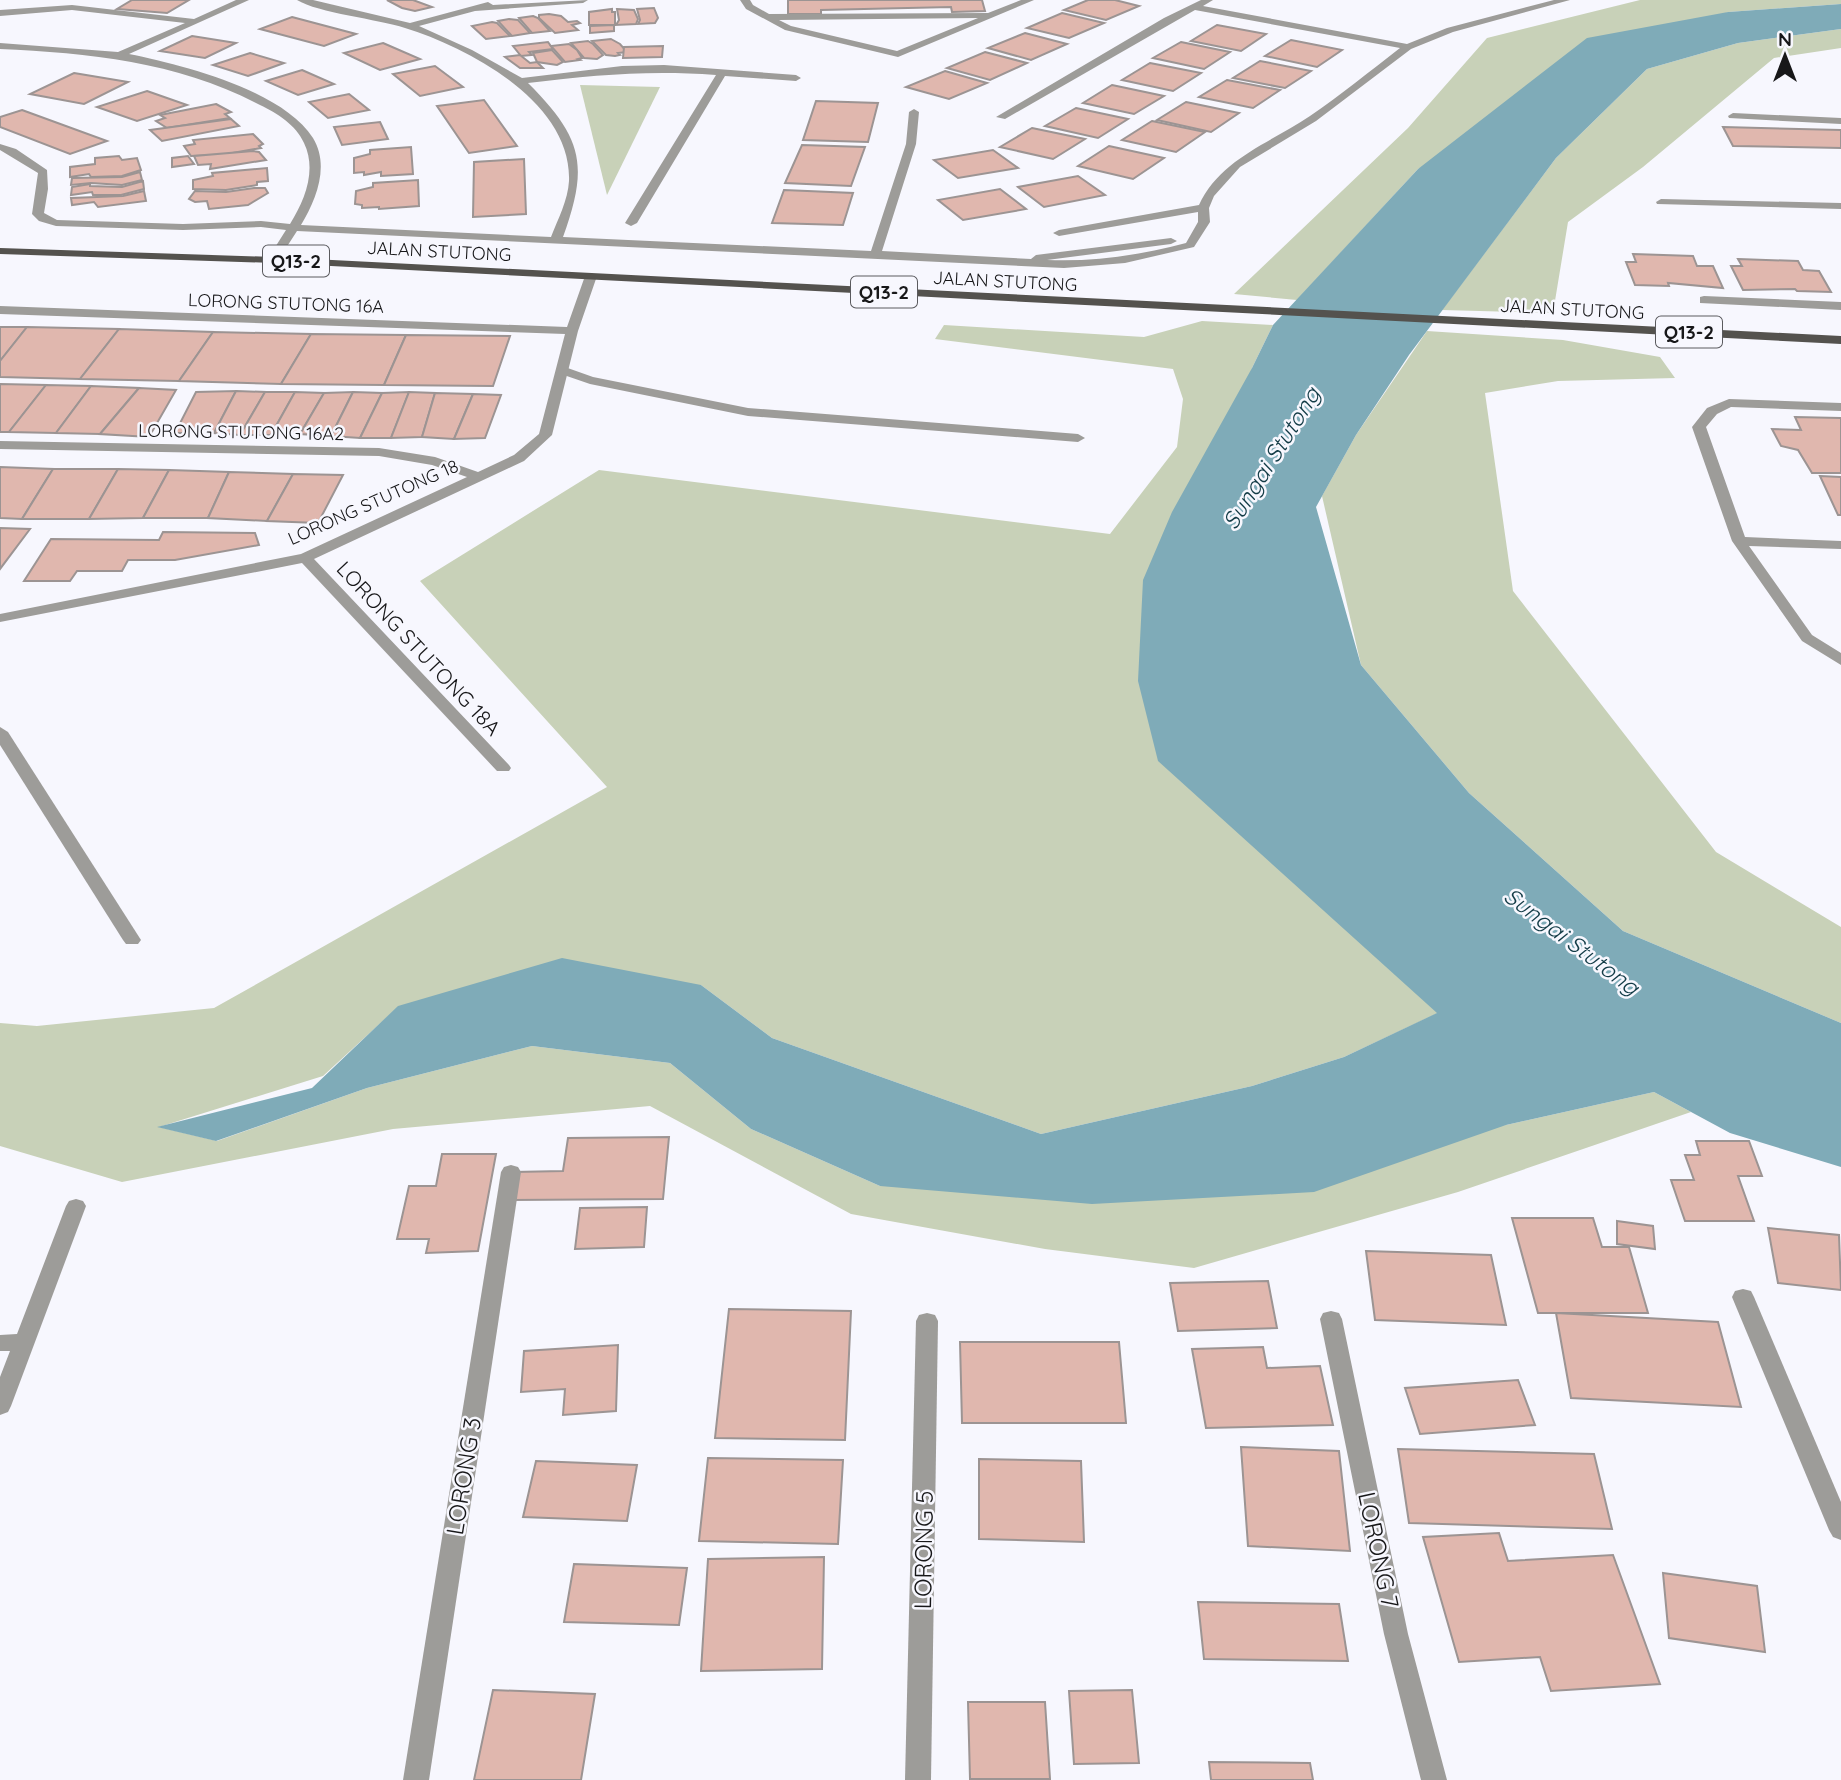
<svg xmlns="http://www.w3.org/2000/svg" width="1841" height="1780" font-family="Quicksand,sans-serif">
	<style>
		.green { fill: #c8d1b8 }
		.water { fill: #7fabb8 }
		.building { fill: #e0b7ae; stroke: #9c9493; stroke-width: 2 }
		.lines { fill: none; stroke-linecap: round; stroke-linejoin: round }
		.service { fill: #9d9c99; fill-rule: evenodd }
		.minor { fill: #9d9c99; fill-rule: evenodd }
		.primary { fill: #54524e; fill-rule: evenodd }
		.labels { text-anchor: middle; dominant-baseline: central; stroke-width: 5; stroke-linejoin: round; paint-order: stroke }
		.far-street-label { font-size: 18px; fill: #171719; stroke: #f7f7fe }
		.shield { fill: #f7f7fe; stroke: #5a5a5e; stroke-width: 2 }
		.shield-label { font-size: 19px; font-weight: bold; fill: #171719 }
		.street-label { font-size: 21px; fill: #171719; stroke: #f7f7fe }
		.water-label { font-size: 23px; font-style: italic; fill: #123b46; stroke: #f7f7fe }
		.near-street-label { font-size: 24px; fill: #171719; stroke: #f7f7fe }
	</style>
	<rect width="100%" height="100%" fill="#f7f7fe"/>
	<g class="green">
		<path d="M 1640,0 L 1841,0 L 1841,4 L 1728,12 L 1418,169 L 1297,300 L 1234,294 L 1408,128 L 1487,38 Z"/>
		<path d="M 1841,29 L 1841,48 L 1774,58 L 1643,167 L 1568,222 L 1553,313 L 1442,310 L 1556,158 L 1647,69 L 1738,43 Z"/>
		<path d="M 580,85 L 660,87 L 607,195 Z"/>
		<path d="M 1202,321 L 1273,325 L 1252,368 L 1158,760 L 1438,1013 L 1344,1057 L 1252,1086 L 1041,1134 L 772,1038 L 701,985 L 399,1006 L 323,1076 L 159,1127 L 217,1141 L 367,1088 L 532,1046 L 670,1063 L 751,1129 L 880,1186 L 1506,1125 L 1654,1092 L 1691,1112 L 1458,1192 L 1194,1268 L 1045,1249 L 851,1214 L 650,1106 L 393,1129 L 122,1182 L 0,1146 L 0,1023 L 37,1026 L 214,1008 L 607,787 L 420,581 L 599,470 L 1110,534 L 1177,447 L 1183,399 L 1173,369 L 935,339 L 944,325 L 1144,337 Z"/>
		<path d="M 1427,331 L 1563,340 L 1660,357 L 1675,378 L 1558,381 L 1485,393 L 1513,591 L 1716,852 L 1841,927 L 1841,1023 L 1623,931 L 1469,793 L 1361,665 L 1322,496 L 1356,435 Z"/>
	</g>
	<path class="water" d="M 1841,4 L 1841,29 L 1738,43 L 1647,69 L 1556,158 L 1409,355 L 1356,435 L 1316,507 L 1361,665 L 1469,793 L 1623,931 L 1841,1023 L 1841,1167 L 1730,1133 L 1654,1092 L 1506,1125 L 1314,1192 L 1092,1204 L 880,1186 L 751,1129 L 670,1063 L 532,1046 L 367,1088 L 216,1141 L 157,1127 L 312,1088 L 398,1006 L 562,958 L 701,985 L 772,1038 L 1041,1134 L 1252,1086 L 1344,1057 L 1437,1013 L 1158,761 L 1138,681 L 1143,580 L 1172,512 L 1252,368 L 1273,325 L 1418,169 L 1587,38 L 1728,12 Z"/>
	<g class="building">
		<path d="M 132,0 L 189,0 L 167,13 L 117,9 Z"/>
		<path d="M 387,0 L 413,0 L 432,7 L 415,11 L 402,8 Z"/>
		<path d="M 788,0 L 982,0 L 985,11 L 952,12 L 951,7 L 821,10 L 821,14 L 788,14 Z"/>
		<path d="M 1088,0 L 1115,0 L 1139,6 L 1106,20 L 1064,10 Z"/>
		<path d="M 654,8 L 658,18 L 655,23 L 638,24 L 640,20 L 637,9 Z"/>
		<path d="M 612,9 L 612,12 L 615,12 L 615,25 L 589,25 L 589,12 Z"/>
		<path d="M 617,9 L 634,10 L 638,19 L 636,24 L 616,25 L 619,20 Z"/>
		<path d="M 1062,13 L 1104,23 L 1069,38 L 1027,28 Z"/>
		<path d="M 549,14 L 561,16 L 568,22 L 577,21 L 580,23 L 572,25 L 578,30 L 555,33 L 539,18 L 539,15 Z"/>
		<path d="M 533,16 L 538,18 L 550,31 L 532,33 L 519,18 Z"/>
		<path d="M 292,17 L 356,34 L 324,46 L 260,29 Z"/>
		<path d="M 509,19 L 518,20 L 530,33 L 512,36 L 498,21 Z"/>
		<path d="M 492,22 L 497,23 L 510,36 L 486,39 L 472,26 Z"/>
		<path d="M 614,25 L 614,31 L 590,33 L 590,26 Z"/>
		<path d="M 1217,25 L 1266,34 L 1241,51 L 1191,41 Z"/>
		<path d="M 1025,33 L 1067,44 L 1031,60 L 988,48 Z"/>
		<path d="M 192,36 L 236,43 L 205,58 L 160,51 Z"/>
		<path d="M 611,39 L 620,44 L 627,52 L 618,53 L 620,55 L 615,56 L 606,55 L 592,41 Z"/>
		<path d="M 1291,40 L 1342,50 L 1317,67 L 1265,56 Z"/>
		<path d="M 588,41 L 593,44 L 603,55 L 597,59 L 584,58 L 571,43 Z"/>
		<path d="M 548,42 L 553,49 L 529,52 L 532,55 L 521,56 L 513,46 Z"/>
		<path d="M 1181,42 L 1230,52 L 1204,69 L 1153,58 Z"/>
		<path d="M 383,43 L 420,59 L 380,70 L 344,53 Z"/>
		<path d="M 569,44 L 577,50 L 582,58 L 578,59 L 580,60 L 565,62 L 551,46 Z"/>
		<path d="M 663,46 L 662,57 L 623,58 L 624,47 Z"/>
		<path d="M 552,50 L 563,62 L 557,65 L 537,62 L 533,53 Z"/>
		<path d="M 985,52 L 1027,63 L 990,80 L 947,68 Z"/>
		<path d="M 250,53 L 284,63 L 248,76 L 213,65 Z"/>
		<path d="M 520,55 L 530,63 L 537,62 L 543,68 L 520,68 L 505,57 Z"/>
		<path d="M 1260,61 L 1311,71 L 1285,88 L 1233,78 Z"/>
		<path d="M 1150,63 L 1201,73 L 1173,91 L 1122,80 Z"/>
		<path d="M 435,66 L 463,87 L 420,96 L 393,74 Z"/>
		<path d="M 302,70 L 334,84 L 298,95 L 266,81 Z"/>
		<path d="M 945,71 L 987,83 L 949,99 L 906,87 Z"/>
		<path d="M 74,73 L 128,82 L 84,104 L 30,94 Z"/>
		<path d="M 1227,80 L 1280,90 L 1253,108 L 1199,97 Z"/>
		<path d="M 1112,85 L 1164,96 L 1134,114 L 1083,103 Z"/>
		<path d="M 147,91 L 187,105 L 137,121 L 97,107 Z"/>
		<path d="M 349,94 L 369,110 L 328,118 L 309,102 Z"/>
		<path d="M 484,100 L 517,146 L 469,153 L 437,106 Z"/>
		<path d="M 816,101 L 878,103 L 868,142 L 803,140 Z"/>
		<path d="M 1186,102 L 1239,113 L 1211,132 L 1157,120 Z"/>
		<path d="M 216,104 L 231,112 L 225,114 L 230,118 L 167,128 L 156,121 L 165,118 L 160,115 Z"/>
		<path d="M 1076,108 L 1128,119 L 1098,138 L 1045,126 Z"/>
		<path d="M 22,110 L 107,141 L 70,154 L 0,127 L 0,117 Z"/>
		<path d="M 231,119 L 239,126 L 162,141 L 150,130 Z"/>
		<path d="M 1152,121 L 1205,132 L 1176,152 L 1122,140 Z"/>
		<path d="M 380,122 L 388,139 L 342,145 L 334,127 Z"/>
		<path d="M 1723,127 L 1841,130 L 1841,148 L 1733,146 Z"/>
		<path d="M 1032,128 L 1085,139 L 1053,159 L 1000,147 Z"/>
		<path d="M 253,134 L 263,144 L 259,146 L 261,148 L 221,155 L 191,156 L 184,146 L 195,144 L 193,140 Z"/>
		<path d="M 802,145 L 865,147 L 851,186 L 785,183 Z"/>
		<path d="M 1109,146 L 1164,158 L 1133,179 L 1078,166 Z"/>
		<path d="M 411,147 L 413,174 L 381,176 L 381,172 L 364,175 L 364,172 L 354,173 L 354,158 L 370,154 L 370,150 Z"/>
		<path d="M 993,150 L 1018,168 L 958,178 L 934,160 Z"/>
		<path d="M 253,151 L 259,152 L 266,160 L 210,169 L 211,164 L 198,165 L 194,156 Z"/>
		<path d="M 119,156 L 122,160 L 137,158 L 141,170 L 122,176 L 91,177 L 89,174 L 70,177 L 70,167 L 95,164 L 95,158 Z"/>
		<path d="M 188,156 L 194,164 L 172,167 L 172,158 Z"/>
		<path d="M 524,159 L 526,214 L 473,217 L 474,162 Z"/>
		<path d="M 267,168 L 268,181 L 257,182 L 257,185 L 226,190 L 193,189 L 193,180 L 213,176 L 212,173 Z"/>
		<path d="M 140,172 L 142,180 L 122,185 L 91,183 L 71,185 L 72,178 L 122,177 Z"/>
		<path d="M 1078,176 L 1105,195 L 1044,207 L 1018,187 Z"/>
		<path d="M 418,180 L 419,206 L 379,209 L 379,207 L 362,208 L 362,205 L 355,204 L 356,191 L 373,187 L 373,183 Z"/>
		<path d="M 143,181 L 144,189 L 121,195 L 93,195 L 92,192 L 71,195 L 72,187 L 90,184 L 90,186 L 122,187 Z"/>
		<path d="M 254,188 L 265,188 L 268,193 L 248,205 L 209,209 L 207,201 L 195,202 L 189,199 L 195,191 L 226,192 Z"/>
		<path d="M 1000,189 L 1026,209 L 963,220 L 938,200 Z"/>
		<path d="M 784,190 L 853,193 L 843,225 L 772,223 Z"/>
		<path d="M 144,191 L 146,201 L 98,207 L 94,202 L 72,205 L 71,198 L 123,196 Z"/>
		<path d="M 1633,254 L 1693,256 L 1697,266 L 1713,266 L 1723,288 L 1668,283 L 1669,286 L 1635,285 L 1626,262 L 1636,262 Z"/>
		<path d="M 1738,259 L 1798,261 L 1803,270 L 1819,271 L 1831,292 L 1797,291 L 1795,289 L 1743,290 L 1731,266 L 1742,266 Z"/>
		<path d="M 0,327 L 27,327 L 0,361 Z"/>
		<path d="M 27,327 L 119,329 L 80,379 L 0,377 L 0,361 Z"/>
		<path d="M 119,329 L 213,332 L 179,381 L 80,379 Z"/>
		<path d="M 213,332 L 311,334 L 281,384 L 179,381 Z"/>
		<path d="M 311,334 L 406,335 L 384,385 L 281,384 Z"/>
		<path d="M 406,335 L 510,336 L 493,386 L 384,385 Z"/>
		<path d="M 0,384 L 46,385 L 9,432 L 0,432 Z"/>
		<path d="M 46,385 L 91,386 L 56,433 L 9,432 Z"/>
		<path d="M 91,386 L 139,388 L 100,434 L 56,433 Z"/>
		<path d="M 139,388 L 176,390 L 149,437 L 100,434 Z"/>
		<path d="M 236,391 L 214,433 L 175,433 L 196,392 Z"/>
		<path d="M 236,391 L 265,392 L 240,435 L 214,433 Z"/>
		<path d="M 265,392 L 295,392 L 271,435 L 240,435 Z"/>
		<path d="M 295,392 L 324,393 L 300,434 L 271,435 Z"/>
		<path d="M 353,392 L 331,436 L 300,434 L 324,393 Z"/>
		<path d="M 353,392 L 382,393 L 360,438 L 331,436 Z"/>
		<path d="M 409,392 L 391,438 L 360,438 L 382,393 Z"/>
		<path d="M 409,392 L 435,393 L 422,437 L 391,438 Z"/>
		<path d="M 435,393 L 473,394 L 454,439 L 422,437 Z"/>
		<path d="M 473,394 L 501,395 L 485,438 L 454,439 Z"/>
		<path d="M 1795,417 L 1841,418 L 1841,473 L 1812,473 L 1798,450 L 1781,446 L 1772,429 L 1801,430 Z"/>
		<path d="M 0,467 L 53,469 L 22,519 L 0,518 Z"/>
		<path d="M 53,469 L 118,469 L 89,519 L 22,519 Z"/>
		<path d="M 118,469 L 169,470 L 143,518 L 89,519 Z"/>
		<path d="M 169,470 L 229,472 L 208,518 L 143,518 Z"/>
		<path d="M 229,472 L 293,474 L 267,521 L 208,518 Z"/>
		<path d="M 293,474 L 343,475 L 318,523 L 267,521 Z"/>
		<path d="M 1820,476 L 1841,477 L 1841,515 L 1838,515 Z"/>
		<path d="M 0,528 L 30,529 L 0,569 Z"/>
		<path d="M 163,532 L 255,533 L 259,545 L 175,560 L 128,560 L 122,571 L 77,571 L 70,581 L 24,581 L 51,539 L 159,540 Z"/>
		<path d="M 669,1137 L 663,1199 L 510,1200 L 514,1172 L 563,1171 L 568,1138 Z"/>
		<path d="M 1696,1141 L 1749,1141 L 1762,1176 L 1738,1176 L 1754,1221 L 1685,1221 L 1671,1180 L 1694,1180 L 1685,1155 L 1700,1155 Z"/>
		<path d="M 442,1154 L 496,1154 L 478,1251 L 426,1253 L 429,1239 L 397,1239 L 409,1186 L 436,1186 Z"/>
		<path d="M 647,1207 L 644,1247 L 575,1249 L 580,1208 Z"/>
		<path d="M 1512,1218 L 1593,1218 L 1602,1247 L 1629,1247 L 1648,1313 L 1538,1313 Z"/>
		<path d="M 1617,1221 L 1653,1226 L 1655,1249 L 1617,1244 Z"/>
		<path d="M 1768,1228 L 1839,1235 L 1841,1290 L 1778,1283 Z"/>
		<path d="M 1366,1251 L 1491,1255 L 1506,1325 L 1375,1320 Z"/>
		<path d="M 1268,1281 L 1277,1328 L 1178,1331 L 1170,1283 Z"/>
		<path d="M 729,1309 L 851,1311 L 845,1440 L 715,1438 Z"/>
		<path d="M 1556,1313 L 1718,1322 L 1741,1407 L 1571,1398 Z"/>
		<path d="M 960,1342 L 1119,1342 L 1126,1423 L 962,1423 Z"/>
		<path d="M 618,1345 L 616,1411 L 563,1415 L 565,1389 L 521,1392 L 524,1351 Z"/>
		<path d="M 1263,1347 L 1267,1368 L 1320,1366 L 1333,1425 L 1206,1428 L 1192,1349 Z"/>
		<path d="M 1518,1380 L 1535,1425 L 1420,1434 L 1405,1388 Z"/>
		<path d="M 1241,1447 L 1339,1451 L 1350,1551 L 1248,1546 Z"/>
		<path d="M 1398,1449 L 1594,1454 L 1612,1529 L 1409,1523 Z"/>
		<path d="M 708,1458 L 843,1460 L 838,1544 L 699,1541 Z"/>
		<path d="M 979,1459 L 1081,1461 L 1084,1542 L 979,1539 Z"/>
		<path d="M 536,1461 L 637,1465 L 627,1521 L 523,1517 Z"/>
		<path d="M 1499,1533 L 1508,1561 L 1613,1555 L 1660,1684 L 1551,1691 L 1540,1657 L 1459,1662 L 1423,1537 Z"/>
		<path d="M 824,1557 L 822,1669 L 701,1671 L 708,1559 Z"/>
		<path d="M 574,1564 L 687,1568 L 679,1625 L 564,1622 Z"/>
		<path d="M 1663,1573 L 1757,1586 L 1765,1652 L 1669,1638 Z"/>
		<path d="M 1198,1602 L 1339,1604 L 1348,1661 L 1204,1659 Z"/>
		<path d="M 493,1690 L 595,1694 L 581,1780 L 474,1780 Z"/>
		<path d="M 1132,1690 L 1139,1763 L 1074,1764 L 1069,1691 Z"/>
		<path d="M 968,1702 L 1045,1702 L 1050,1779 L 970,1779 Z"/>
		<path d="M 1209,1762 L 1310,1763 L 1313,1780 L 1211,1780 Z"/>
	</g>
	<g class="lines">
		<g class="service">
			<path d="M 740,0 L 750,0 L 753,5 L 769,14 L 988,13 L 1021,0 L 1034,0 L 898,57 L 785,30 L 746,9 ZM 978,18 L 897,51 L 791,26 L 779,20 Z"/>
			<path d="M 562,366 L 593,377 L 748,408 L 1078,434 L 1085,438 L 1078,442 L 748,416 L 590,384 L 558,373 L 556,370 Z"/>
		</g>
		<g class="minor">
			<path d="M 236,0 L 249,0 L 129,54 C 183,65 282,90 313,138 C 330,166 316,200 301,225 L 551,237 C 558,219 568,200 569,181 C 572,103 470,48 405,28 C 378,19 318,13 297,0 L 313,0 L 410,23 L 488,2 L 493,5 L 588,0 L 583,3 L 475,11 L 419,26 L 472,50 L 522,78 L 622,66 L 664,65 L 796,75 L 801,78 L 796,81 L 725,76 L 637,223 L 631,226 L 625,223 L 716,75 C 648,70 595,75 528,83 C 583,138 589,165 563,237 L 871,251 L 906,144 L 909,112 L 914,109 L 919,112 L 916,144 L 882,251 L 1031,259 L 1036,255 L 1171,238 L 1177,241 L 1171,244 L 1047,260 C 1095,262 1140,255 1186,243 L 1198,222 L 1198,212 L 1059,236 L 1053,233 L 1059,230 L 1199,205 C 1220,159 1270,143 1310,116 C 1341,95 1370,71 1400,48 L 1195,10 L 1005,119 L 996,117 L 1164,18 L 1201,0 L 1213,0 L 1203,6 L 1407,44 L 1447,28 L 1554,0 L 1570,0 L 1453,32 L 1411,49 L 1316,121 L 1240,167 L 1214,196 L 1209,208 L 1210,222 L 1194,247 L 1125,263 L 1064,268 L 297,231 L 277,262 L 273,263 L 267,260 L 286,230 L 261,227 L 183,230 L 56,226 L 39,221 L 32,214 L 38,173 L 0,150 L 0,144 L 16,149 L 47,170 L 48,189 L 44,213 L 57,220 L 183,224 L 261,221 L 290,224 C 305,200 317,170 304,143 C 296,125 277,113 260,105 C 179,62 90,53 0,49 L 0,43 L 118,52 L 185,23 L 72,10 L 0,16 L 0,10 L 72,5 L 194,19 Z"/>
			<path d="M 1733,113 L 1841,118 L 1841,124 L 1729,118 L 1728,116 Z"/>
			<path d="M 1661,199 L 1841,203 L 1841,209 L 1657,204 L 1656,202 Z"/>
			<path d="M 591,273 L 597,276 L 578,331 L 552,435 L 524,461 L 314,559 L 509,765 L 511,768 L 509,771 L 497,771 L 302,563 L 0,622 L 0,614 L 301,554 L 467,477 L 432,465 L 379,456 L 0,449 L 0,441 L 379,448 L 435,457 L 478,472 L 514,455 L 539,434 L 565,334 L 0,314 L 0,306 L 567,327 L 585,276 Z"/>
			<path d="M 1704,296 L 1841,302 L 1841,310 L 1700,303 L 1700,297 Z"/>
			<path d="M 1729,399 L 1841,403 L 1841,411 L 1731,407 L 1717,414 L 1706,427 L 1745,537 L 1841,541 L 1841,549 L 1749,546 L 1812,635 L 1841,653 L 1841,665 L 1802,641 L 1732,541 L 1692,427 L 1707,408 Z"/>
			<path d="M 0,727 L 8,732 L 141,940 L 138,944 L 126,944 L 123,940 L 0,745 Z"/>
			<path d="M 511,1165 L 518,1167 L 521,1172 L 429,1780 L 403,1780 L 501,1172 L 504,1167 Z"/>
			<path d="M 76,1199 L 83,1201 L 86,1206 L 11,1406 L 8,1412 L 0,1415 L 0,1377 L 10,1351 L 0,1351 L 0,1335 L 17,1334 L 66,1206 L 69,1201 Z"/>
			<path d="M 1743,1289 L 1751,1291 L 1754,1297 L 1841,1502 L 1841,1540 L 1833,1537 L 1829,1530 L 1732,1297 L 1735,1291 Z"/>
			<path d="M 1331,1311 L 1339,1313 L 1342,1319 L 1408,1634 L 1447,1780 L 1421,1780 L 1384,1634 L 1320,1319 L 1323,1313 Z"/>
			<path d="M 927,1313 L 935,1315 L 938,1321 L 931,1780 L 905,1780 L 916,1321 L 919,1315 Z"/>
		</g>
		<path class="primary" d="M 0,248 L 273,257 L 1841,336 L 1841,344 L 273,263 L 0,254 Z"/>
	</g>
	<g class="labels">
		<g class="far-street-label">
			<text transform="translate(439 251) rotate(3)">JALAN STUTONG</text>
			<text transform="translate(1005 281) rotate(3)">JALAN STUTONG</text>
			<text transform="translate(286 303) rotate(2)">LORONG STUTONG 16A</text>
			<text transform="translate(1572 309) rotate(3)">JALAN STUTONG</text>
			<text transform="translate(241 432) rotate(1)">LORONG STUTONG 16A2</text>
			<text transform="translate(373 502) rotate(-24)">LORONG STUTONG 18</text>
		</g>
		<g class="shield">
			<rect x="263" y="245.5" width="66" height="31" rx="5"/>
			<rect x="851" y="276.5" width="66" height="31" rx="5"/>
			<rect x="1656" y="316.5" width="66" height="31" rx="5"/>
		</g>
		<g class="shield-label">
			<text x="296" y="261">Q13-2</text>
			<text x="884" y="292">Q13-2</text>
			<text x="1689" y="332">Q13-2</text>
		</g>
		<g class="street-label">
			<text transform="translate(419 648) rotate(47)">LORONG STUTONG 18A</text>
		</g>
		<g class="water-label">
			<text transform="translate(1271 458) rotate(-58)">Sungai Stutong</text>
			<text transform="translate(1572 941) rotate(37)">Sungai Stutong</text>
		</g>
		<g class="near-street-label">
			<text transform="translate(463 1476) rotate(-81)">LORONG 3</text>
			<text transform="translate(923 1550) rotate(-89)">LORONG 5</text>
			<text transform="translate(1379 1550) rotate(78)">LORONG 7</text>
		</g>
	</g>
	<g transform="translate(1785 56)" stroke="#f7f7fe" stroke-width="5" paint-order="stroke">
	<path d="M0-5L12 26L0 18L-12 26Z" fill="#171719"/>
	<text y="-10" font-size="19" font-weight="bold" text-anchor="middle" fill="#171719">N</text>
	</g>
</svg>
